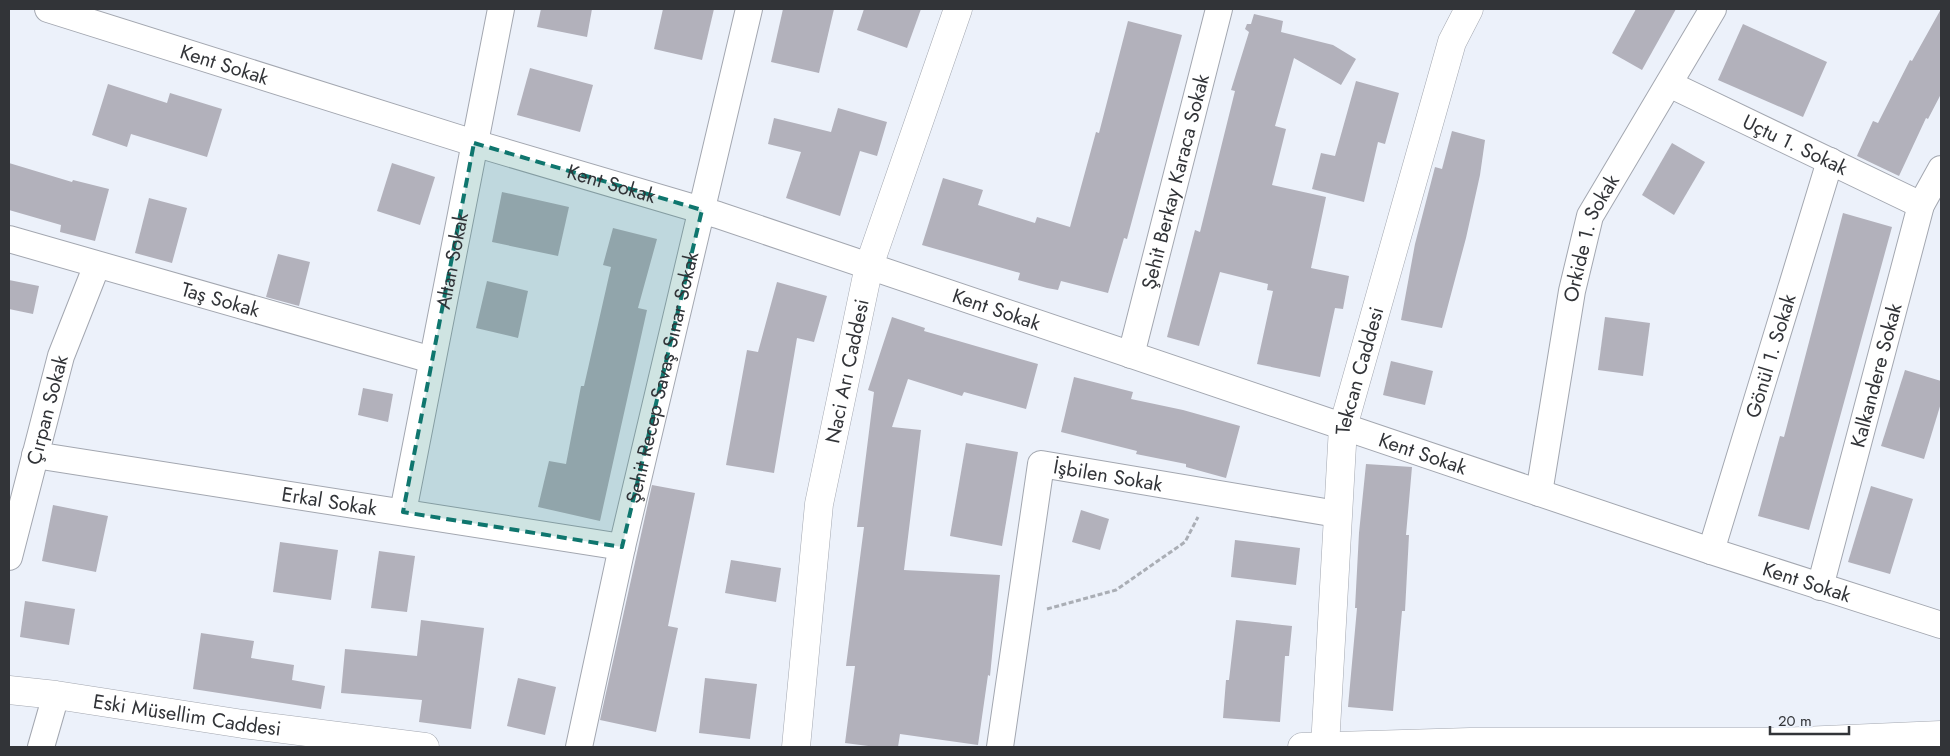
<svg xmlns="http://www.w3.org/2000/svg" width="1950" height="756" font-family="Jost,sans-serif">
	<style>
		.building { fill: #b2b1bb }
		.lines { fill: none; stroke-linecap: round; stroke-linejoin: round }
		.street-casing { stroke: #a3a7b0; stroke-width: 28 }
		.secondary-casing { stroke: #a3a7b0; stroke-width: 29 }
		.path { stroke: #aaaeb5; stroke-width: 3; stroke-dasharray: 5 2.5; stroke-linecap: butt }
		.street { stroke: #fff; stroke-width: 26 }
		.secondary { stroke: #fff; stroke-width: 28 }
		.marked { fill: #0f766e; fill-opacity: 0.2; stroke: #0f766e; stroke-width: 4; stroke-dasharray: 10 6; stroke-linejoin: round }
		.labels { text-anchor: middle; dominant-baseline: central; stroke-width: 4.5; stroke-linejoin: round; paint-order: stroke }
		.street-label { font-size: 20px; fill: #323438; stroke: #ecf1fa }
	</style>
	<rect width="100%" height="100%" fill="#ecf1fa"/>
	<g class="building">
		<path d="M 541,9 L 592,9 L 587,37 L 537,27 Z"/>
		<path d="M 663,9 L 714,9 L 702,60 L 654,49 Z"/>
		<path d="M 783,9 L 834,9 L 819,73 L 771,62 Z"/>
		<path d="M 864,9 L 921,9 L 907,48 L 857,30 Z"/>
		<path d="M 1636,9 L 1676,9 L 1642,70 L 1612,53 Z"/>
		<path d="M 1941,9 L 1941,94 L 1928,119 L 1926,118 L 1899,176 L 1857,156 L 1873,121 L 1878,123 L 1910,60 L 1912,61 Z"/>
		<path d="M 1254,14 L 1283,21 L 1281,32 L 1333,45 L 1356,59 L 1341,85 L 1294,58 L 1275,126 L 1286,129 L 1272,185 L 1326,197 L 1311,268 L 1349,276 L 1343,309 L 1335,308 L 1320,377 L 1257,364 L 1273,291 L 1267,290 L 1268,284 L 1220,272 L 1199,346 L 1167,337 L 1195,230 L 1200,232 L 1235,91 L 1231,90 L 1249,32 L 1245,29 L 1247,24 L 1251,24 Z"/>
		<path d="M 1128,21 L 1182,35 L 1127,239 L 1124,238 L 1108,293 L 1061,281 L 1058,290 L 1047,288 L 1018,280 L 1020,273 L 922,245 L 943,178 L 983,190 L 978,205 L 1035,223 L 1037,217 L 1070,227 L 1096,132 L 1099,133 Z"/>
		<path d="M 1743,24 L 1827,62 L 1803,117 L 1718,80 Z"/>
		<path d="M 530,68 L 593,85 L 580,132 L 517,115 Z"/>
		<path d="M 1356,81 L 1399,93 L 1385,144 L 1378,142 L 1364,202 L 1312,189 L 1321,153 L 1335,156 Z"/>
		<path d="M 108,84 L 167,103 L 170,93 L 222,109 L 207,157 L 131,134 L 127,147 L 92,135 Z"/>
		<path d="M 838,108 L 887,122 L 877,156 L 860,151 L 840,216 L 786,198 L 801,152 L 768,144 L 774,118 L 831,132 Z"/>
		<path d="M 1452,131 L 1485,140 L 1480,175 L 1466,238 L 1442,328 L 1401,320 L 1415,244 L 1435,167 L 1442,169 Z"/>
		<path d="M 1672,143 L 1705,162 L 1674,215 L 1642,195 Z"/>
		<path d="M 9,163 L 72,182 L 73,180 L 109,189 L 95,241 L 60,232 L 61,225 L 9,210 Z"/>
		<path d="M 392,163 L 435,177 L 420,225 L 377,211 Z"/>
		<path d="M 502,192 L 569,207 L 558,256 L 492,242 Z"/>
		<path d="M 149,198 L 187,208 L 172,263 L 135,253 Z"/>
		<path d="M 1843,213 L 1892,227 L 1809,530 L 1758,516 L 1780,436 L 1784,437 Z"/>
		<path d="M 613,228 L 657,239 L 638,308 L 647,310 L 600,521 L 538,507 L 549,461 L 566,464 L 581,386 L 584,386 L 611,267 L 603,265 Z"/>
		<path d="M 278,254 L 310,262 L 299,306 L 266,297 Z"/>
		<path d="M 9,280 L 39,286 L 33,314 L 9,309 Z"/>
		<path d="M 487,281 L 528,291 L 518,338 L 476,328 Z"/>
		<path d="M 777,282 L 827,296 L 814,342 L 797,338 L 774,473 L 726,465 L 747,350 L 758,352 Z"/>
		<path d="M 892,317 L 925,328 L 924,331 L 1038,364 L 1026,409 L 964,392 L 962,396 L 908,379 L 892,427 L 921,430 L 904,570 L 1000,575 L 990,676 L 988,675 L 978,745 L 900,734 L 898,747 L 876,747 L 845,743 L 855,666 L 846,666 L 864,527 L 857,527 L 874,392 L 868,390 Z"/>
		<path d="M 1605,317 L 1650,323 L 1643,376 L 1598,370 Z"/>
		<path d="M 1391,361 L 1433,371 L 1425,405 L 1383,395 Z"/>
		<path d="M 1905,370 L 1941,381 L 1941,403 L 1924,459 L 1881,446 Z"/>
		<path d="M 1074,377 L 1133,392 L 1131,399 L 1183,410 L 1240,426 L 1226,478 L 1186,467 L 1186,464 L 1136,454 L 1137,451 L 1061,432 Z"/>
		<path d="M 363,388 L 393,394 L 388,422 L 358,415 Z"/>
		<path d="M 966,443 L 1018,452 L 1002,546 L 950,536 Z"/>
		<path d="M 1366,464 L 1412,467 L 1406,535 L 1409,535 L 1405,611 L 1402,611 L 1393,711 L 1348,707 L 1357,608 L 1355,608 L 1359,533 Z"/>
		<path d="M 652,485 L 695,493 L 668,626 L 678,628 L 656,732 L 600,720 Z"/>
		<path d="M 1871,486 L 1913,499 L 1890,574 L 1848,562 Z"/>
		<path d="M 53,505 L 108,516 L 96,572 L 42,561 Z"/>
		<path d="M 1081,510 L 1109,519 L 1100,550 L 1072,542 Z"/>
		<path d="M 1235,540 L 1300,548 L 1296,585 L 1231,577 Z"/>
		<path d="M 280,542 L 338,550 L 331,600 L 273,592 Z"/>
		<path d="M 379,551 L 415,556 L 407,612 L 371,608 Z"/>
		<path d="M 731,560 L 781,568 L 776,602 L 725,593 Z"/>
		<path d="M 25,601 L 75,609 L 69,645 L 20,637 Z"/>
		<path d="M 421,620 L 484,628 L 471,729 L 419,722 L 422,700 L 341,693 L 345,649 L 417,656 Z"/>
		<path d="M 1236,620 L 1292,626 L 1289,656 L 1285,656 L 1280,722 L 1223,718 L 1226,680 L 1229,680 Z"/>
		<path d="M 201,633 L 254,641 L 251,658 L 294,665 L 292,680 L 325,686 L 321,709 L 193,689 Z"/>
		<path d="M 518,678 L 556,687 L 545,735 L 507,726 Z"/>
		<path d="M 705,678 L 757,684 L 750,739 L 699,733 Z"/>
	</g>
	<g class="lines">
		<defs>
			<g id="street">
				<path id="s1" d="M 48,9 L 474,143 L 718,215 L 1711,551 L 1941,625"/>
				<path id="s2" d="M 1669,84 L 1921,205"/>
				<path id="s3" d="M 9,239 L 432,360"/>
				<path id="s4" d="M 1131,355 L 1219,9"/>
				<path id="s5" d="M 35,455 L 622,547"/>
				<path id="s6" d="M 1539,493 L 1572,291 L 1590,216 L 1713,9"/>
				<path id="s7" d="M 403,512 L 501,9"/>
				<path id="s8" d="M 1711,551 L 1830,161"/>
				<path id="s9" d="M 9,557 L 61,356 L 97,265"/>
				<path id="s10" d="M 1820,587 L 1921,205 L 1941,169"/>
				<path d="M 41,747 L 56,695"/>
				<path id="s11" d="M 579,747 L 622,547 L 749,9"/>
				<path id="s12" d="M 1000,747 L 1041,464 L 1337,514"/>
			</g>
			<g id="secondary">
				<path id="s13" d="M 9,690 L 56,695 L 243,724 L 425,747"/>
				<path id="s14" d="M 796,747 L 819,504 L 869,266 L 958,9"/>
				<path d="M 1302,747 L 1470,742 L 1778,742 L 1941,735"/>
				<path id="s15" d="M 1325,747 L 1343,427 L 1452,42 L 1469,9"/>
			</g>
		</defs>
		<use href="#street" class="street-casing"/>
		<use href="#secondary" class="secondary-casing"/>
		<path class="path" d="M 1047,609 L 1116,590 L 1185,542 L 1198,517"/>
		<use href="#street" class="street"/>
		<use href="#secondary" class="secondary"/>
	</g>
	<path class="marked" d="M 474,143 L 702,210 L 622,547 L 403,512 Z"/>
	<g class="labels">
		<g class="street-label">
			<text stroke="none"><textPath href="#s1" startOffset="185">Kent Sokak</textPath></text>
			<text stroke="none"><textPath href="#s2" startOffset="140">Uçtu 1. Sokak</textPath></text>
			<text stroke="none"><textPath href="#s4" startOffset="179">Şehit Berkay Karaca Sokak</textPath></text>
			<text stroke="none"><textPath href="#s1" startOffset="590">Kent Sokak</textPath></text>
			<text stroke="none"><textPath href="#s6" startOffset="261">Orkide 1. Sokak</textPath></text>
			<text stroke="none"><textPath href="#s7" startOffset="256">Altan Sokak</textPath></text>
			<text stroke="none"><textPath href="#s3" startOffset="220">Taş Sokak</textPath></text>
			<text stroke="none"><textPath href="#s1" startOffset="995">Kent Sokak</textPath></text>
			<text stroke="none"><textPath href="#s8" startOffset="204">Gönül 1. Sokak</textPath></text>
			<text stroke="none"><textPath href="#s14" startOffset="380">Naci Arı Caddesi</textPath></text>
			<text stroke="none"><textPath href="#s15" startOffset="379">Tekcan Caddesi</textPath></text>
			<text stroke="none"><textPath href="#s10" startOffset="219">Kalkandere Sokak</textPath></text>
			<text stroke="none"><textPath href="#s11" startOffset="379">Şehit Recep Savaş Sınar Sokak</textPath></text>
			<text stroke="none"><textPath href="#s9" startOffset="152">Çırpan Sokak</textPath></text>
			<text stroke="none"><textPath href="#s1" startOffset="1445">Kent Sokak</textPath></text>
			<text stroke="none"><textPath href="#s12" startOffset="354">İşbilen Sokak</textPath></text>
			<text stroke="none"><textPath href="#s5" startOffset="298">Erkal Sokak</textPath></text>
			<text stroke="none"><textPath href="#s1" startOffset="1850">Kent Sokak</textPath></text>
			<text stroke="none"><textPath href="#s13" startOffset="180">Eski Müsellim Caddesi</textPath></text>
		</g>
	</g>
	<rect width="1950" height="756" fill="none" stroke="#323438" stroke-width="20"/>
	<path d="M1770 726v8h79v-8" fill="none" stroke="#323438" stroke-width="2.5"/>
	<text x="1778" y="726" font-size="15" fill="#323438" stroke="#ecf1fa" stroke-width="4" paint-order="stroke">20 m</text>
</svg>
